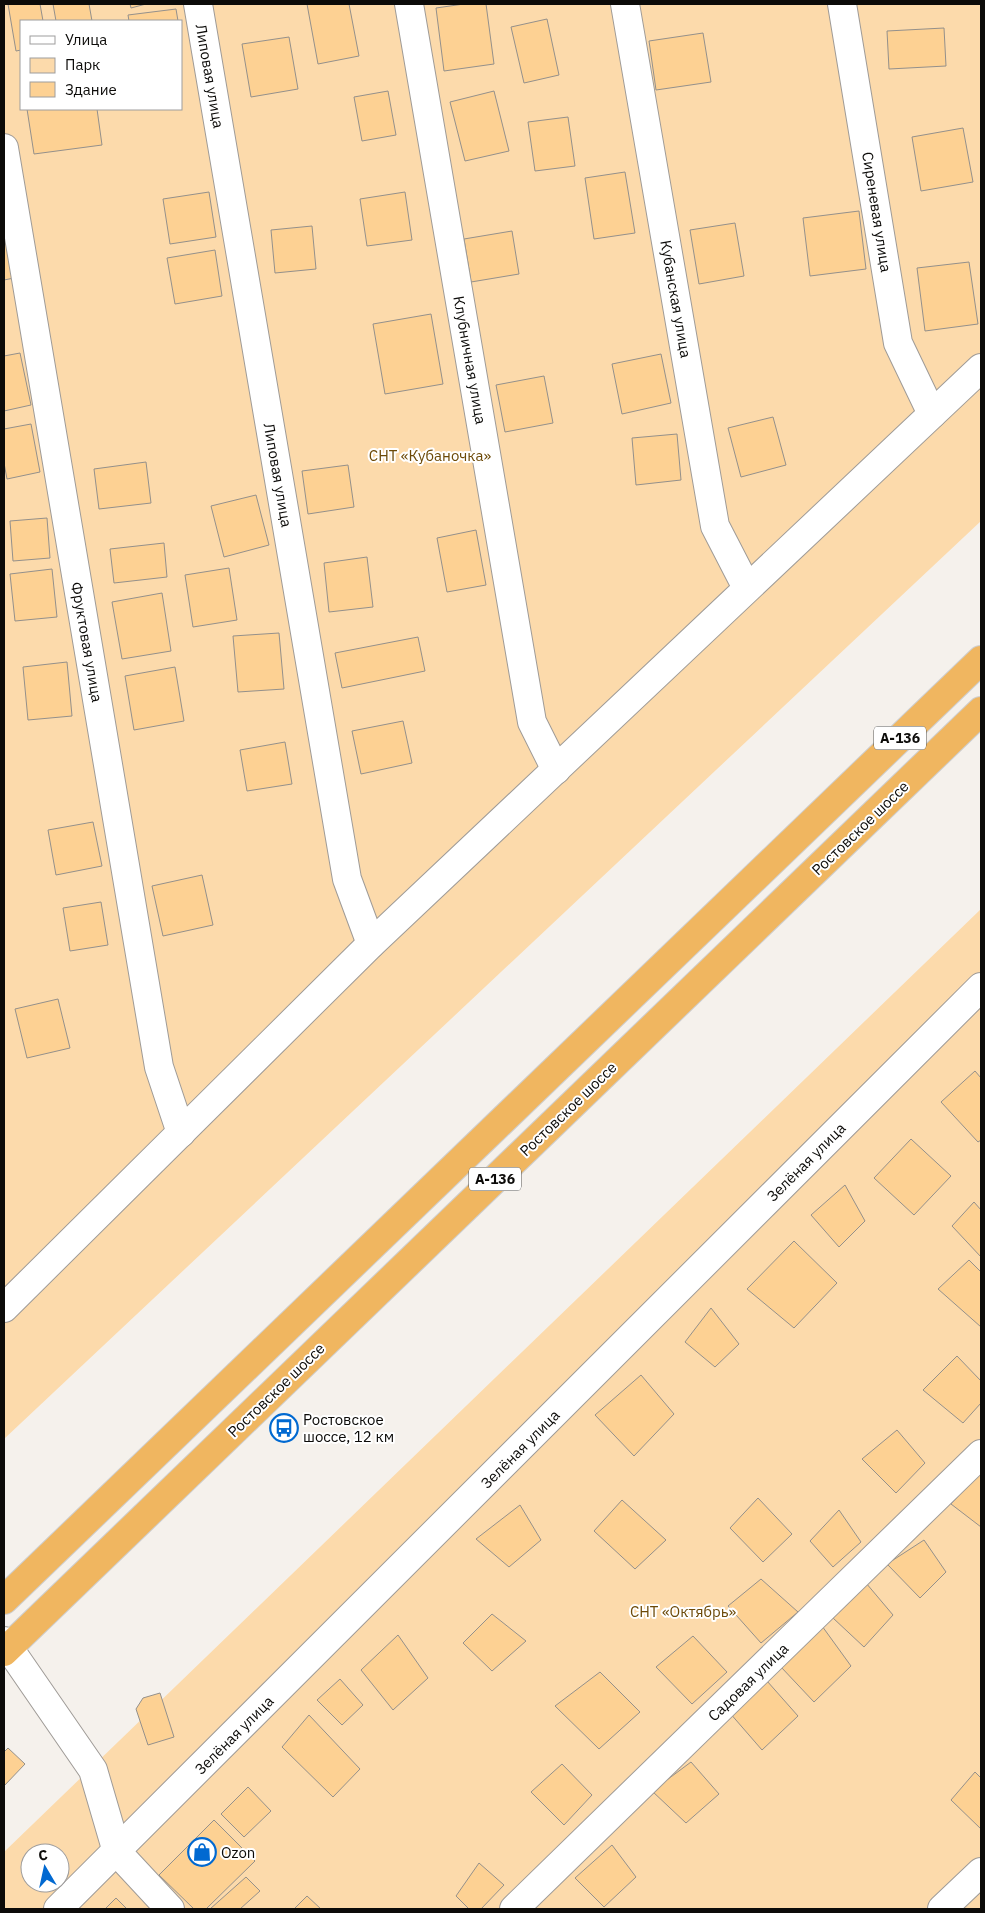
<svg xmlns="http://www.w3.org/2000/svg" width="985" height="1913" font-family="'IBM Plex Sans',sans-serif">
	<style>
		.green { fill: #fcdaab; fill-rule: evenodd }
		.building { fill: #fdd193; stroke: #94908b }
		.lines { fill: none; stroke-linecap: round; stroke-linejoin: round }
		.street-casing { stroke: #9f9b97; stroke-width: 30 }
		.highway-casing { stroke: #cecece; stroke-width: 30 }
		.street { stroke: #fff; stroke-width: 28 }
		.highway { stroke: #f0b660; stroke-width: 28 }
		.labels { text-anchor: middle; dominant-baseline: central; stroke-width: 4; stroke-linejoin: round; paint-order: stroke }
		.shield { fill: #fff; stroke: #555453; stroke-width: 1 }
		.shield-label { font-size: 14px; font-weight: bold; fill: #0c0b09 }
		.street-label { font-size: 15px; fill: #0c0b09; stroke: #fff }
		.park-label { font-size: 15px; fill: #6c4907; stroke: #fff }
		.poi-label { font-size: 15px; fill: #0c0b09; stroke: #fff; text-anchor: start }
	</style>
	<rect width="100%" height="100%" fill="#f5f1ec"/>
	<g class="green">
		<path d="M 4,4 L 981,4 L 981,521 L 4,1439 ZM 21,21 L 181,21 L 181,109 L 21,109 Z"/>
		<path d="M 981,909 L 981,1909 L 4,1909 L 4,1852 ZM 30,1853 L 60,1853 L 60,1883 L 30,1883 Z"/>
	</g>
	<g class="building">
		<path d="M 8,4 L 40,4 L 43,21 L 21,21 L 21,50 L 16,51 Z"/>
		<path d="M 53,4 L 89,4 L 92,21 L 56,21 Z"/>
		<path d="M 130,4 L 146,4 L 131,8 Z"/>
		<path d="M 307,4 L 349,4 L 359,56 L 318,64 Z"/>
		<path d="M 464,4 L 486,4 L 494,64 L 444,71 L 436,8 Z"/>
		<path d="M 176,9 L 178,21 L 129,21 L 128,15 Z"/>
		<path d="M 547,19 L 559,75 L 524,83 L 511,27 Z"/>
		<path d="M 944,28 L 946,66 L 889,69 L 887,31 Z"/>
		<path d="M 703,33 L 711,82 L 656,90 L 649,41 Z"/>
		<path d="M 289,37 L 298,89 L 251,97 L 242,44 Z"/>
		<path d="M 388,91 L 396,135 L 362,141 L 354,97 Z"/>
		<path d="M 494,91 L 509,151 L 465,161 L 450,102 Z"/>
		<path d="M 27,109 L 97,109 L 102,145 L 34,154 Z"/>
		<path d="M 568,117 L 575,166 L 535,171 L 528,122 Z"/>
		<path d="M 963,128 L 973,182 L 921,191 L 912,137 Z"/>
		<path d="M 625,172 L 635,233 L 594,239 L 585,178 Z"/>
		<path d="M 209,192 L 216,237 L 170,244 L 163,199 Z"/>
		<path d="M 405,192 L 412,240 L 367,246 L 360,199 Z"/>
		<path d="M 859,211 L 866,269 L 810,276 L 803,218 Z"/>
		<path d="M 735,223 L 744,276 L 699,284 L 690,230 Z"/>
		<path d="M 312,226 L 316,269 L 275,273 L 271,230 Z"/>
		<path d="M 512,231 L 519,274 L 471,282 L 464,239 Z"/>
		<path d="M 8,232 L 14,278 L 4,280 L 4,233 Z"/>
		<path d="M 215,250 L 222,296 L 175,304 L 167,258 Z"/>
		<path d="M 969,262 L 978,324 L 925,331 L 917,268 Z"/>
		<path d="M 431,314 L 443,384 L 385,394 L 373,324 Z"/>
		<path d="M 20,353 L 31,405 L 4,411 L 4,356 Z"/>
		<path d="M 661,354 L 671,403 L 622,414 L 612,364 Z"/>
		<path d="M 544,376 L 553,423 L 505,432 L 496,385 Z"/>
		<path d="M 773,417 L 786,465 L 741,477 L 728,428 Z"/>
		<path d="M 31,424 L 40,472 L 7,479 L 4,463 L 4,429 Z"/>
		<path d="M 677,434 L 681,480 L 636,485 L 632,438 Z"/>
		<path d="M 146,462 L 151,503 L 99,509 L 94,469 Z"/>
		<path d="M 348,465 L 354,507 L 308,514 L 302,471 Z"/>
		<path d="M 256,495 L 269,545 L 224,557 L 211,506 Z"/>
		<path d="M 47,518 L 50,558 L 13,561 L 10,521 Z"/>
		<path d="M 476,530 L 486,585 L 447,592 L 437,538 Z"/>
		<path d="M 164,543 L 167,577 L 114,583 L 110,549 Z"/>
		<path d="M 367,557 L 373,607 L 329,612 L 324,563 Z"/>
		<path d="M 229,568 L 237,620 L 193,627 L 185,575 Z"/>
		<path d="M 52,569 L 57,617 L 15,621 L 10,574 Z"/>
		<path d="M 162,593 L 171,651 L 122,659 L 112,602 Z"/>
		<path d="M 279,633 L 284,689 L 238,692 L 233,636 Z"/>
		<path d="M 418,637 L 425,671 L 342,688 L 335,653 Z"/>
		<path d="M 67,662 L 72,716 L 28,720 L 23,667 Z"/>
		<path d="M 175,667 L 184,721 L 134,730 L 125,676 Z"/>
		<path d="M 403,721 L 412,763 L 361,774 L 352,731 Z"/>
		<path d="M 285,742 L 292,784 L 247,791 L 240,750 Z"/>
		<path d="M 93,822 L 102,866 L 56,875 L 48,830 Z"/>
		<path d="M 202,875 L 213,925 L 163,936 L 152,886 Z"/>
		<path d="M 101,902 L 108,945 L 70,951 L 63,908 Z"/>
		<path d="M 58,999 L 70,1048 L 27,1058 L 15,1009 Z"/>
		<path d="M 975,1071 L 981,1078 L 981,1140 L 978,1142 L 941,1102 Z"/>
		<path d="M 911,1139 L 951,1176 L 914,1215 L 874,1178 Z"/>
		<path d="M 845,1185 L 865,1221 L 839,1247 L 811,1215 Z"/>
		<path d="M 974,1202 L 981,1210 L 981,1257 L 952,1226 Z"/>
		<path d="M 794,1241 L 837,1283 L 794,1328 L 747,1289 Z"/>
		<path d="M 969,1260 L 981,1272 L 981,1327 L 938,1289 Z"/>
		<path d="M 711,1308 L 739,1344 L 715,1367 L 685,1342 Z"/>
		<path d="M 957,1356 L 981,1381 L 981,1403 L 963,1423 L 923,1390 Z"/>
		<path d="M 641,1375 L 674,1414 L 634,1456 L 595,1415 Z"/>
		<path d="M 897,1430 L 925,1463 L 896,1493 L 862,1459 Z"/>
		<path d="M 980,1471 L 981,1472 L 981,1527 L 951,1504 Z"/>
		<path d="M 758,1498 L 792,1534 L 763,1562 L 730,1528 Z"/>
		<path d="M 622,1500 L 666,1540 L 635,1569 L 594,1531 Z"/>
		<path d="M 520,1505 L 541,1540 L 509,1567 L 476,1539 Z"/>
		<path d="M 839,1510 L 861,1542 L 833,1567 L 810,1541 Z"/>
		<path d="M 924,1540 L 946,1572 L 920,1598 L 887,1564 Z"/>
		<path d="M 761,1579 L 798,1612 L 761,1643 L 728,1606 Z"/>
		<path d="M 866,1583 L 893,1615 L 864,1647 L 833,1618 Z"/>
		<path d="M 492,1614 L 526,1641 L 492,1671 L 463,1643 Z"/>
		<path d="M 822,1626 L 851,1666 L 814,1702 L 781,1667 Z"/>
		<path d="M 398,1635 L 428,1678 L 393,1710 L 361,1670 Z"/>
		<path d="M 693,1636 L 727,1672 L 692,1704 L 656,1667 Z"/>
		<path d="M 600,1672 L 640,1712 L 599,1749 L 555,1706 Z"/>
		<path d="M 340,1679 L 363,1705 L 342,1725 L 317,1700 Z"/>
		<path d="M 767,1681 L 798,1716 L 762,1750 L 729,1712 Z"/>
		<path d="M 160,1693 L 174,1737 L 148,1745 L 136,1709 L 143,1698 Z"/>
		<path d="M 309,1715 L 360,1769 L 333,1797 L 282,1747 Z"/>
		<path d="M 8,1748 L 25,1764 L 4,1786 L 4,1752 Z"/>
		<path d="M 691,1762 L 719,1794 L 686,1823 L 652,1791 Z"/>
		<path d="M 562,1764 L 592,1795 L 564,1825 L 531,1792 Z"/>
		<path d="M 975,1772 L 981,1778 L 981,1829 L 951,1800 Z"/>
		<path d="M 248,1787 L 271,1811 L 244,1837 L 221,1814 Z"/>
		<path d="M 214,1820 L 255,1861 L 206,1909 L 194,1909 L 159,1875 Z"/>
		<path d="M 612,1845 L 636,1877 L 604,1907 L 575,1878 Z"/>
		<path d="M 479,1863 L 504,1885 L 481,1909 L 469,1909 L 456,1896 Z"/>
		<path d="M 246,1877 L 260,1891 L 240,1909 L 210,1909 Z"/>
		<path d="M 307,1896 L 321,1909 L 294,1909 Z"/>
		<path d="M 116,1898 L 127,1909 L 105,1909 Z"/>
	</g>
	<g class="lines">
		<defs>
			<g id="street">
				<path d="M 198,4 L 347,879 L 371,944"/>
				<path d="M 409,4 L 532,722 L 556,770"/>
				<path d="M 625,4 L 715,526 L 747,588"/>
				<path d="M 842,4 L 898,343 L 932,414"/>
				<path d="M 4,148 L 159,1067 L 181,1133"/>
				<path d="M 4,1308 L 371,944 L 981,368"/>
				<path d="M 4,1641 L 93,1770 L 117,1852 L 170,1909"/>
				<path d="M 58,1909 L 981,987"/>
				<path d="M 514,1909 L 981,1454"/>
				<path d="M 942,1909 L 981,1872"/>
			</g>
			<g id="highway">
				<path d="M 4,1600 L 981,660"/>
				<path d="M 4,1652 L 981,711"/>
			</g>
		</defs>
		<use href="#street" class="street-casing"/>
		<use href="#highway" class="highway-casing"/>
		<use href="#street" class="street"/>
		<use href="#highway" class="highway"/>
	</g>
	<defs>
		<symbol id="bus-ring" viewBox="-11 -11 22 22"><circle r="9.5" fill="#fff" stroke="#0169d1" stroke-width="1.5"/><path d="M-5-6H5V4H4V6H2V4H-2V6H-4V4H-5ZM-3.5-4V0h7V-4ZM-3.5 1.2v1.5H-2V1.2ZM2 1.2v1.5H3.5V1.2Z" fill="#0169d1"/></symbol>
		<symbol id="shop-ring" viewBox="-11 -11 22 22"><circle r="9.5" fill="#fff" stroke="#0169d1" stroke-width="1.5"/><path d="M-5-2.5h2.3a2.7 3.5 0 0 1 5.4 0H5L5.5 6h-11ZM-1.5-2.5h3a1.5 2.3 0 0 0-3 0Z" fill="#0169d1"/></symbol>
	</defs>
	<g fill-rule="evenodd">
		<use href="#bus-ring" x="268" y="1412" width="32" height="32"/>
		<use href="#shop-ring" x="186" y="1836" width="32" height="32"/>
	</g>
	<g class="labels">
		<g class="shield">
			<rect x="874" y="726.5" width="52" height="23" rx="4"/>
			<rect x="469" y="1167.5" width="52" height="23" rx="4"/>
		</g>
		<g class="shield-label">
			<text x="900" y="738">А-136</text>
			<text x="495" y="1179">А-136</text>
		</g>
		<g class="street-label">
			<text transform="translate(210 76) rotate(80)">Липовая улица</text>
			<text transform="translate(877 212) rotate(81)">Сиреневая улица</text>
			<text transform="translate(676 299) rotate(80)">Кубанская улица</text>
			<text transform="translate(470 360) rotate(80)">Клубничная улица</text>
			<text transform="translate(278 475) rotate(80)">Липовая улица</text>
			<text transform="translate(87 642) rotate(80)">Фруктовая улица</text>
			<text transform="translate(860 828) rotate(-44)">Ростовское шоссе</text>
			<text transform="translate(568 1109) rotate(-44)">Ростовское шоссе</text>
			<text transform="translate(806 1162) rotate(-45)">Зелёная улица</text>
			<text transform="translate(276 1390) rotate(-44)">Ростовское шоссе</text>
			<text transform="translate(520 1449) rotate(-45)">Зелёная улица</text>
			<text transform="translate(748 1682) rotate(-44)">Садовая улица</text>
			<text transform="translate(234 1735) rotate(-45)">Зелёная улица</text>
		</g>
		<g class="park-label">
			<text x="430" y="455">СНТ «Кубаночка»</text>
			<text x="683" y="1611">СНТ «Октябрь»</text>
		</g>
		<g class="poi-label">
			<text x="303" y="1419">Ростовское<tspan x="303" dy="17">шоссе, 12 км</tspan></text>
			<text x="221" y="1852">Ozon</text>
		</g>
	</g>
	<rect width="985" height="1913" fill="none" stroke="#0c0b09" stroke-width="10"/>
	<rect x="20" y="20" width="162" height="90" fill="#ffffff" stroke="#9e9d9d"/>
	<rect x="30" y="36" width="25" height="8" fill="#ffffff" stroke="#9e9d9d"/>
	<text x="65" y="45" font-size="15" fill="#0c0b09">Улица</text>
	<rect x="30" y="58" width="25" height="15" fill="#fcdaab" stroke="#9e9d9d"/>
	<text x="65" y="70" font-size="15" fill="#0c0b09">Парк</text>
	<rect x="30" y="82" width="25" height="15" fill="#fdd193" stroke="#9e9d9d"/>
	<text x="65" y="95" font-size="15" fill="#0c0b09">Здание</text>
	<g transform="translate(45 1868) rotate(351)"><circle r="24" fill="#ffffff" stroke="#9e9d9d"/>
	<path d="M0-4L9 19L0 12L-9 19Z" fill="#0169d1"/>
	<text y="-8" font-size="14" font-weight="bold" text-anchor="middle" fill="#0c0b09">С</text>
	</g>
</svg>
